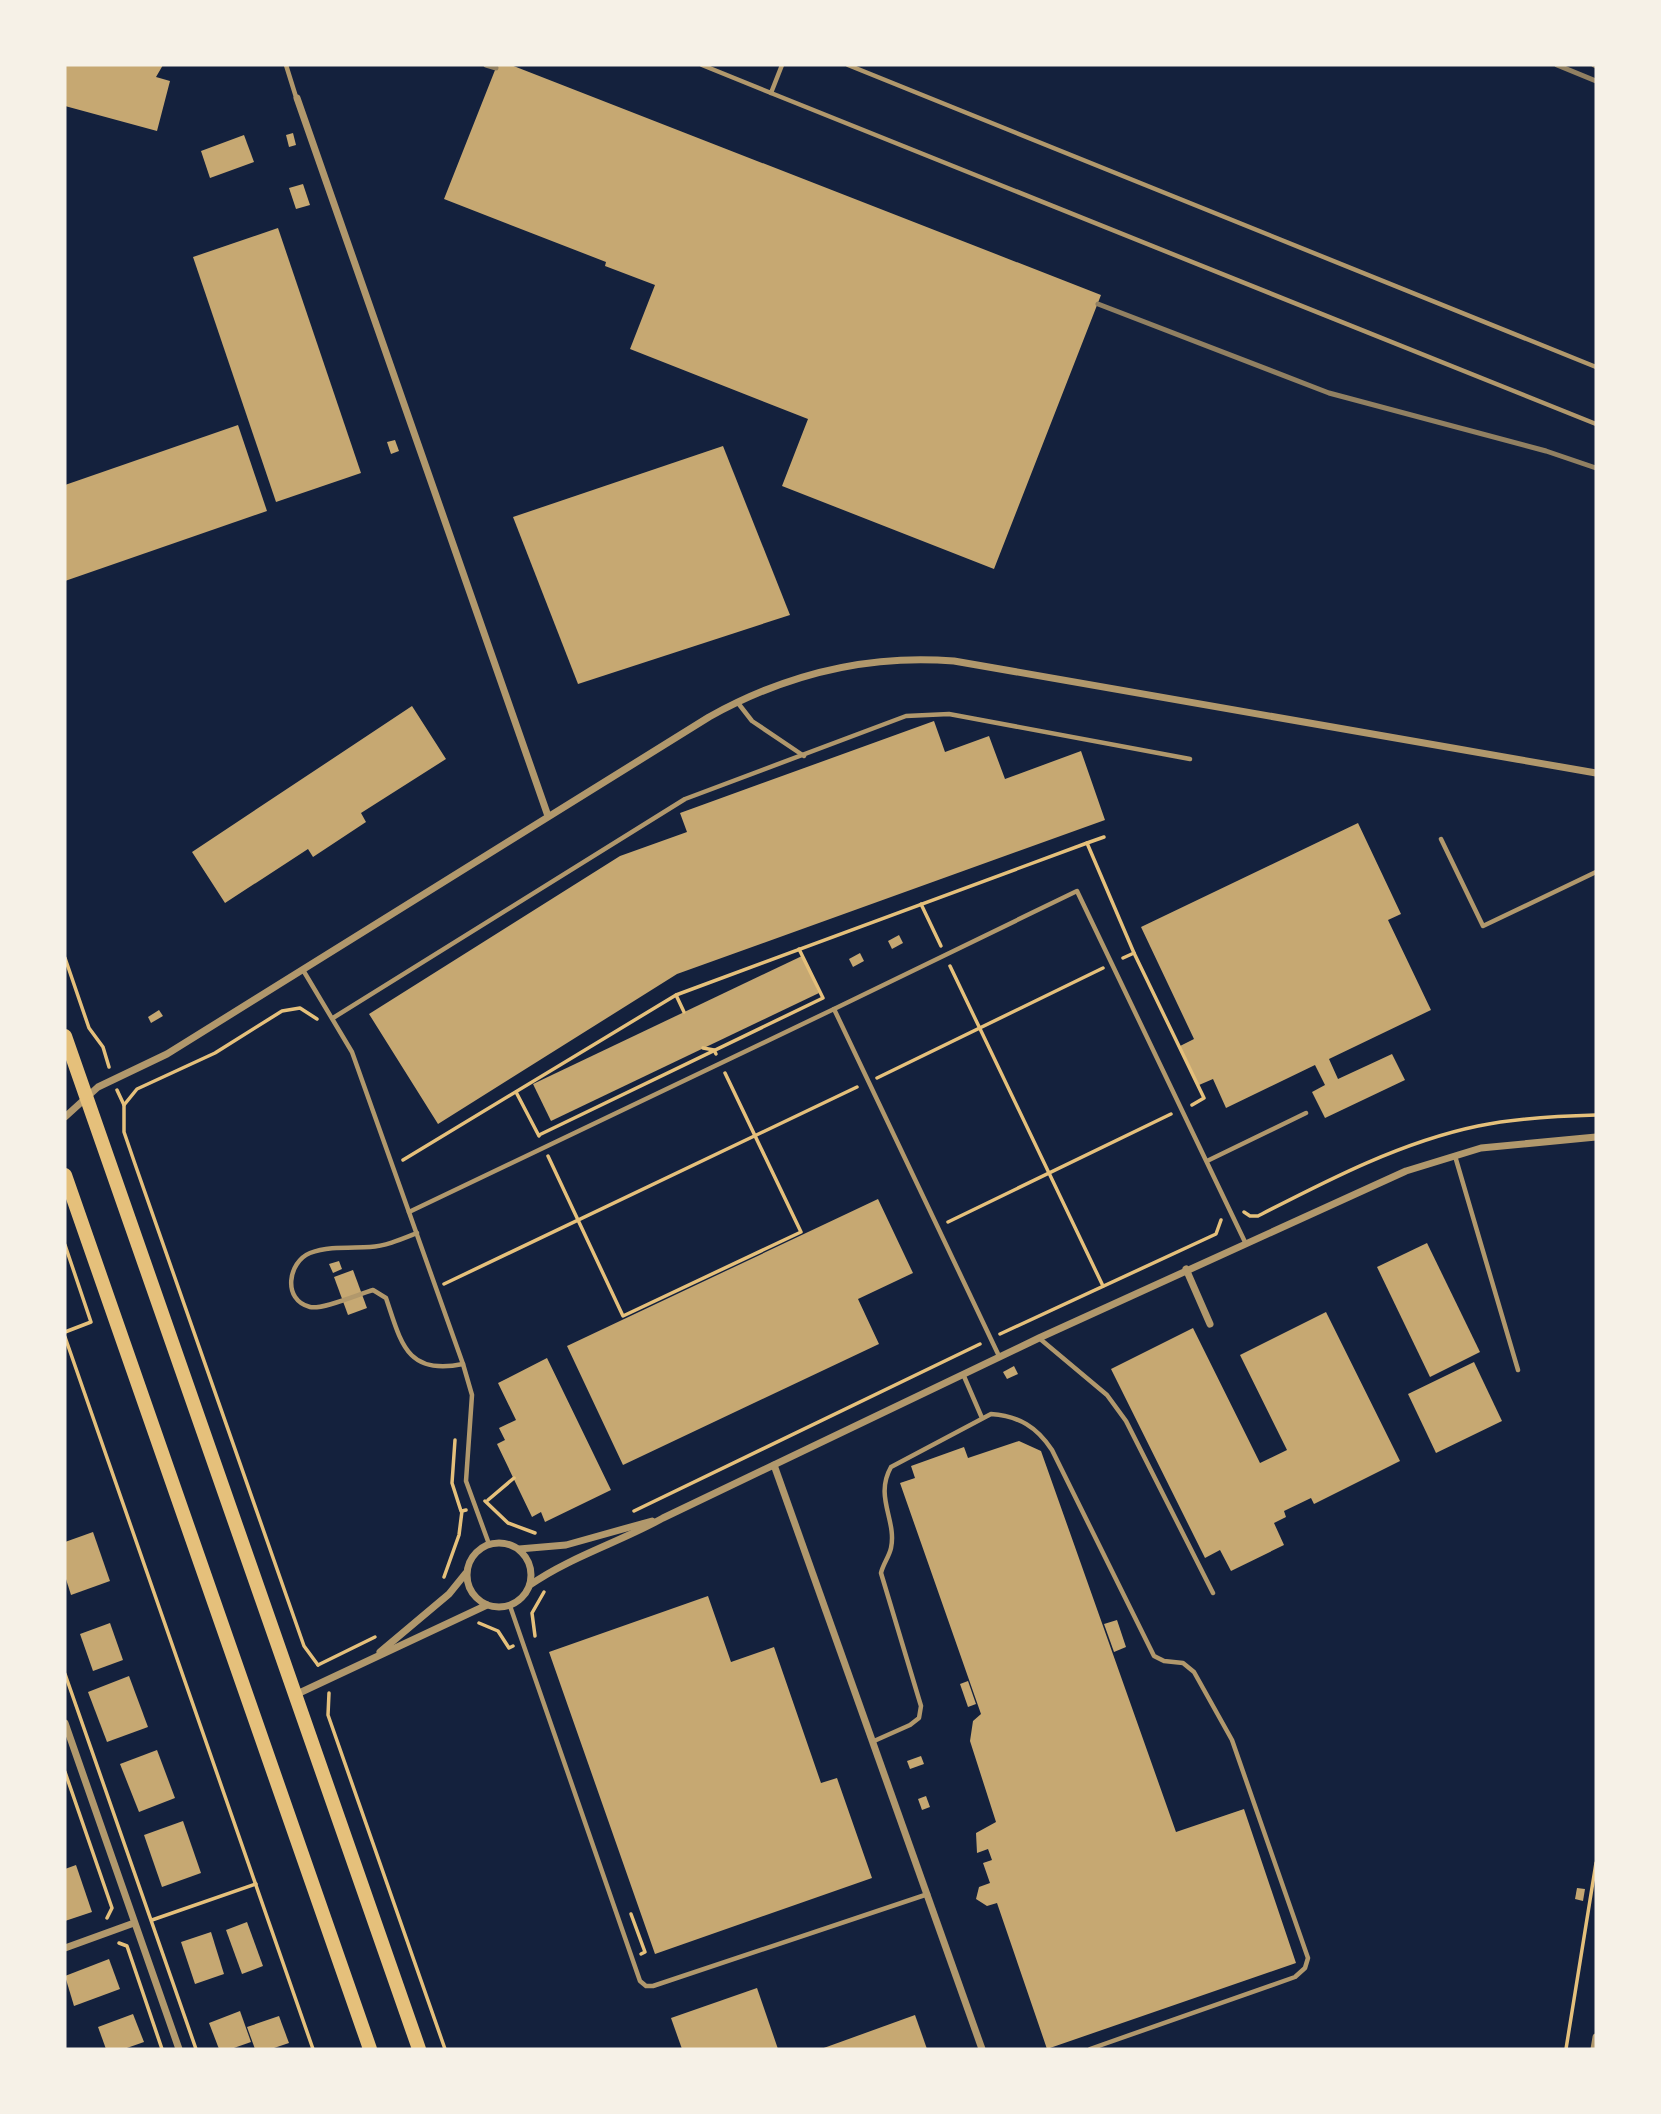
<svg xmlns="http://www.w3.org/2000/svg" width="1661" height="2114" font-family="'Alegreya Sans',sans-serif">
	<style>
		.building { fill: #c6a872 }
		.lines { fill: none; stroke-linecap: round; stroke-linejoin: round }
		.path { stroke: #e5c07b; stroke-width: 3.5 }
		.service { stroke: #b1986c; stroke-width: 4.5 }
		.minor { stroke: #b1986c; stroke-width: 7 }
		.secondary { stroke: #e5c07b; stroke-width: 14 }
		.rail { stroke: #918062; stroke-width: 5 }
	</style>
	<rect width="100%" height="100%" fill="#14213d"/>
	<g class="building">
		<path d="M 65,65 L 163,65 L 156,77 L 170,81 L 157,131 L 65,106 Z"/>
		<path d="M 497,65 L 511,65 L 1101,295 L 994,569 L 782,486 L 808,419 L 630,349 L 655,285 L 605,266 L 606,262 L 444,199 Z"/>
		<path d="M 293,133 L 296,145 L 289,147 L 286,135 Z"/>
		<path d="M 244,135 L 254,162 L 210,178 L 201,151 Z"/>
		<path d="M 303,184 L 310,205 L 296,209 L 289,188 Z"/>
		<path d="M 278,228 L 361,473 L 276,502 L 193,257 Z"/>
		<path d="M 238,425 L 267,511 L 65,581 L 65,485 Z"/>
		<path d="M 395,440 L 399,451 L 391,454 L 387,442 Z"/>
		<path d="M 723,446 L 790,615 L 578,684 L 513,517 Z"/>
		<path d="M 412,706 L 446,759 L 361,813 L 366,822 L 313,857 L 308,849 L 225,903 L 192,852 Z"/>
		<path d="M 934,721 L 945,752 L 989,736 L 1005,779 L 1081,751 L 1105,820 L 677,974 L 438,1124 L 369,1014 L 620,856 L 687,832 L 680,813 Z"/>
		<path d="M 1358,823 L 1401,914 L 1388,920 L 1431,1010 L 1329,1059 L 1338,1079 L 1392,1054 L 1405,1080 L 1325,1118 L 1312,1092 L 1325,1085 L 1315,1065 L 1226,1108 L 1213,1079 L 1199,1085 L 1180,1046 L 1194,1039 L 1141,927 Z"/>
		<path d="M 899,935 L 903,943 L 892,949 L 888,941 Z"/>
		<path d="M 860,953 L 864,961 L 853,967 L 849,959 Z"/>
		<path d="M 802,956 L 819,993 L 551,1121 L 533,1084 Z"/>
		<path d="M 159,1010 L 163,1016 L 151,1023 L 148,1017 Z"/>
		<path d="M 878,1199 L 913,1273 L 858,1299 L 879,1344 L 623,1465 L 567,1346 Z"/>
		<path d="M 1427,1243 L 1480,1352 L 1430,1377 L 1377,1267 Z"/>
		<path d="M 339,1261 L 342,1269 L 333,1273 L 329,1264 Z"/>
		<path d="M 353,1270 L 367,1308 L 348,1315 L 334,1277 Z"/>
		<path d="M 1326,1312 L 1400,1461 L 1314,1504 L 1311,1498 L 1284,1511 L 1286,1517 L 1274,1523 L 1284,1545 L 1231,1571 L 1220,1550 L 1205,1558 L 1111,1369 L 1193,1328 L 1260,1463 L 1287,1450 L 1240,1355 Z"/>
		<path d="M 547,1358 L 611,1490 L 545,1522 L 541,1512 L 532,1517 L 497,1444 L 505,1440 L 499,1428 L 516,1420 L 498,1383 Z"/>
		<path d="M 1474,1362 L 1502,1421 L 1436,1453 L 1408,1394 Z"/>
		<path d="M 1014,1366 L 1018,1374 L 1007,1379 L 1003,1372 Z"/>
		<path d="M 1019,1441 L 1041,1451 L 1176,1832 L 1244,1809 L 1296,1963 L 1047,2049 L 997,1903 L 987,1906 L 976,1899 L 979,1887 L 990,1883 L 983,1863 L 992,1860 L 988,1849 L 977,1853 L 976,1833 L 996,1822 L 970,1741 L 973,1721 L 981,1714 L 900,1483 L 915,1478 L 911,1466 L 964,1447 L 968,1458 Z"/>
		<path d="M 93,1532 L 110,1581 L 71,1595 L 65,1576 L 65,1542 Z"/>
		<path d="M 708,1596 L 731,1662 L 774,1647 L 821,1783 L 837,1778 L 872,1878 L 655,1954 L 549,1652 Z"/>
		<path d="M 1117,1620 L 1126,1647 L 1114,1652 L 1104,1624 Z"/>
		<path d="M 110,1623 L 123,1660 L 93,1671 L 80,1634 Z"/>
		<path d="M 129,1676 L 148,1727 L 107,1742 L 88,1692 Z"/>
		<path d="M 968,1681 L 976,1704 L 968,1707 L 960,1684 Z"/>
		<path d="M 157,1750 L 175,1798 L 139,1812 L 120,1764 Z"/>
		<path d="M 921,1756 L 924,1764 L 910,1769 L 907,1761 Z"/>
		<path d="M 926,1796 L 930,1807 L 922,1810 L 918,1799 Z"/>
		<path d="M 183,1821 L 201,1873 L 162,1887 L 144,1835 Z"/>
		<path d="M 76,1865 L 92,1912 L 65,1921 L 65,1869 Z"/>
		<path d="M 1577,1888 L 1585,1889 L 1583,1901 L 1575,1899 Z"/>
		<path d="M 247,1922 L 263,1966 L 242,1974 L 226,1930 Z"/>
		<path d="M 211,1932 L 224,1974 L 195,1984 L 181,1942 Z"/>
		<path d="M 109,1959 L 120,1989 L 74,2006 L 65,1976 Z"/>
		<path d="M 757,1988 L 778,2049 L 682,2049 L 671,2018 Z"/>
		<path d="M 240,2011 L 251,2042 L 231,2049 L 219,2049 L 209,2023 Z"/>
		<path d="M 133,2014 L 144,2042 L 124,2049 L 106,2049 L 98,2027 Z"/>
		<path d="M 915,2015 L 927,2049 L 821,2049 Z"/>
		<path d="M 279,2016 L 289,2043 L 271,2049 L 255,2049 L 247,2027 Z"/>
	</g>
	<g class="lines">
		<g class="path">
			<path d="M 1087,843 L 1104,837"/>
			<path d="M 921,904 L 941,946"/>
			<path d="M 65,958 L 89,1028 L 103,1047 L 109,1067"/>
			<path d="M 1123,958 L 1134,953 L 1204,1098 L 1192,1105"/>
			<path d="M 950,966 L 1103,1286"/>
			<path d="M 676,995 L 684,1012"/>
			<path d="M 703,1048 L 714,1050 L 716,1054"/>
			<path d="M 877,1078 L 1103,968"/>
			<path d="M 117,1090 L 124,1105 L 124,1132 L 135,1164 L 304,1646 L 318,1665"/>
			<path d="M 516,1092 L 539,1136"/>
			<path d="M 124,1105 L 137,1089 L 215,1053 L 282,1011 L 300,1008 L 317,1019"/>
			<path d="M 539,1135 L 823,998 L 799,949"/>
			<path d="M 548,1156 L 623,1316 L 801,1232 L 725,1073"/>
			<path d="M 403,1160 L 676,995 L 1087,843 L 1134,953"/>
			<path d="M 1244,1212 L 1250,1216 L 1258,1216 C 1328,1180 1401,1142 1478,1126 C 1517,1118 1557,1116 1596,1115"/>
			<path d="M 948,1222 L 1171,1114"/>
			<path d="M 65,1245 L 91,1322 L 65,1332"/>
			<path d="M 444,1284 L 857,1087"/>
			<path d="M 1000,1334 L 1216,1234 L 1221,1220"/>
			<path d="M 65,1337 L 313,2049"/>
			<path d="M 455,1440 L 452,1483 L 461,1511"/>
			<path d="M 488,1500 L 514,1478"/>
			<path d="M 485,1501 L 508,1523 L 535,1533"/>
			<path d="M 634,1511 L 980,1344"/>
			<path d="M 444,1577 L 459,1535 L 462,1511 L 466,1510"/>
			<path d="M 479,1623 L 498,1631 L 509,1648 L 513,1646"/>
			<path d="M 535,1636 L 532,1613 L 544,1592"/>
			<path d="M 318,1665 L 375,1637"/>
			<path d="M 65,1674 L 196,2049"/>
			<path d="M 329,1693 L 328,1715 L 445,2049"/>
			<path d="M 65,1772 L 112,1908 L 107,1918"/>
			<path d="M 631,1914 L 645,1952 L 641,1954"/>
			<path d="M 152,1920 L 256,1884"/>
			<path d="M 119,1943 L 127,1946 L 162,2049"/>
			<path d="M 1566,2049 L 1596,1863"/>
		</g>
		<g class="service">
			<path d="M 286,65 L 296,97"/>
			<path d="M 702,65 L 771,93 L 782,65"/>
			<path d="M 848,65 L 1596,367"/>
			<path d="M 771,93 L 1596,424"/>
			<path d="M 738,703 L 752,721 L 804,756"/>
			<path d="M 1441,839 L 1483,926 L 1596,872"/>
			<path d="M 303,970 L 352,1052 L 463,1364 L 472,1395 L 466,1481 L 489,1544"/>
			<path d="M 834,1009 L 1077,891 L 1245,1242"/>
			<path d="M 333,1018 L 685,799 L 906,716 L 949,714 L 1190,759"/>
			<path d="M 1455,1156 L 1518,1370"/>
			<path d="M 1207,1161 L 1306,1113"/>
			<path d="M 409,1212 L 834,1009 L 999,1356"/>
			<path d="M 417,1233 C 402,1239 386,1246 370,1247 C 350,1248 329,1246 310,1253 C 288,1262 282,1300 310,1307 C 322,1310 359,1294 373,1290 L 386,1298 C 401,1342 406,1376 463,1364"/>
			<path d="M 1039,1338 L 1107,1395 L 1126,1421 L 1213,1593"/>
			<path d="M 963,1374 L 982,1418"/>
			<path d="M 510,1606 L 640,1981 L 646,1986 L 653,1986 L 928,1894"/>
			<path d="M 874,1741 L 910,1725 L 919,1718 L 921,1706 L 881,1573 C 883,1564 889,1557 891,1548 C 897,1520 874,1497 891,1467 L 991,1414 C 1019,1416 1037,1427 1052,1450 L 1154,1656 L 1164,1661 L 1183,1663 L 1194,1672 L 1232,1740 L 1308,1958 L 1305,1968 L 1295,1977 L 1090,2049"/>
		</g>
		<g class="minor">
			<path d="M 297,98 L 548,816"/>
			<path d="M 65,1117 L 98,1087 L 167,1054 L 709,717 C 786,674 866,654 954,661 L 1596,773"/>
			<path d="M 1186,1269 L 1210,1324"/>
			<path d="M 774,1465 L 982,2049"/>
			<circle cx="499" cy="1575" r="32"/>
			<path d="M 519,1549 L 566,1545 L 652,1521"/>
			<path d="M 530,1585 C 570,1557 620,1542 663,1518 L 1039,1338 L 1406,1171 L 1481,1148 L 1596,1137"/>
			<path d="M 380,1652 L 449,1594 L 466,1573"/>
			<path d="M 295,1695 L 487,1605"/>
			<path d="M 65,1723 L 179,2049"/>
			<path d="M 65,1948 L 134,1923"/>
			<path d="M 1594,2049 L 1596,2037"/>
		</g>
		<g class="secondary">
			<path d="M 65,1036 L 419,2049"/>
			<path d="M 65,1175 L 370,2049"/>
		</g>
		<g class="rail">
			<path d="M 486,65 L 496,68"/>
			<path d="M 1557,65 L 1596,81"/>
			<path d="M 1594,65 L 1596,66"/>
			<path d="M 1098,304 L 1329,393 L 1546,451 L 1596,468"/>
		</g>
	</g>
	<rect width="1661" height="2114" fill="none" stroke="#f6f1e7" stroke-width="133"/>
</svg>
